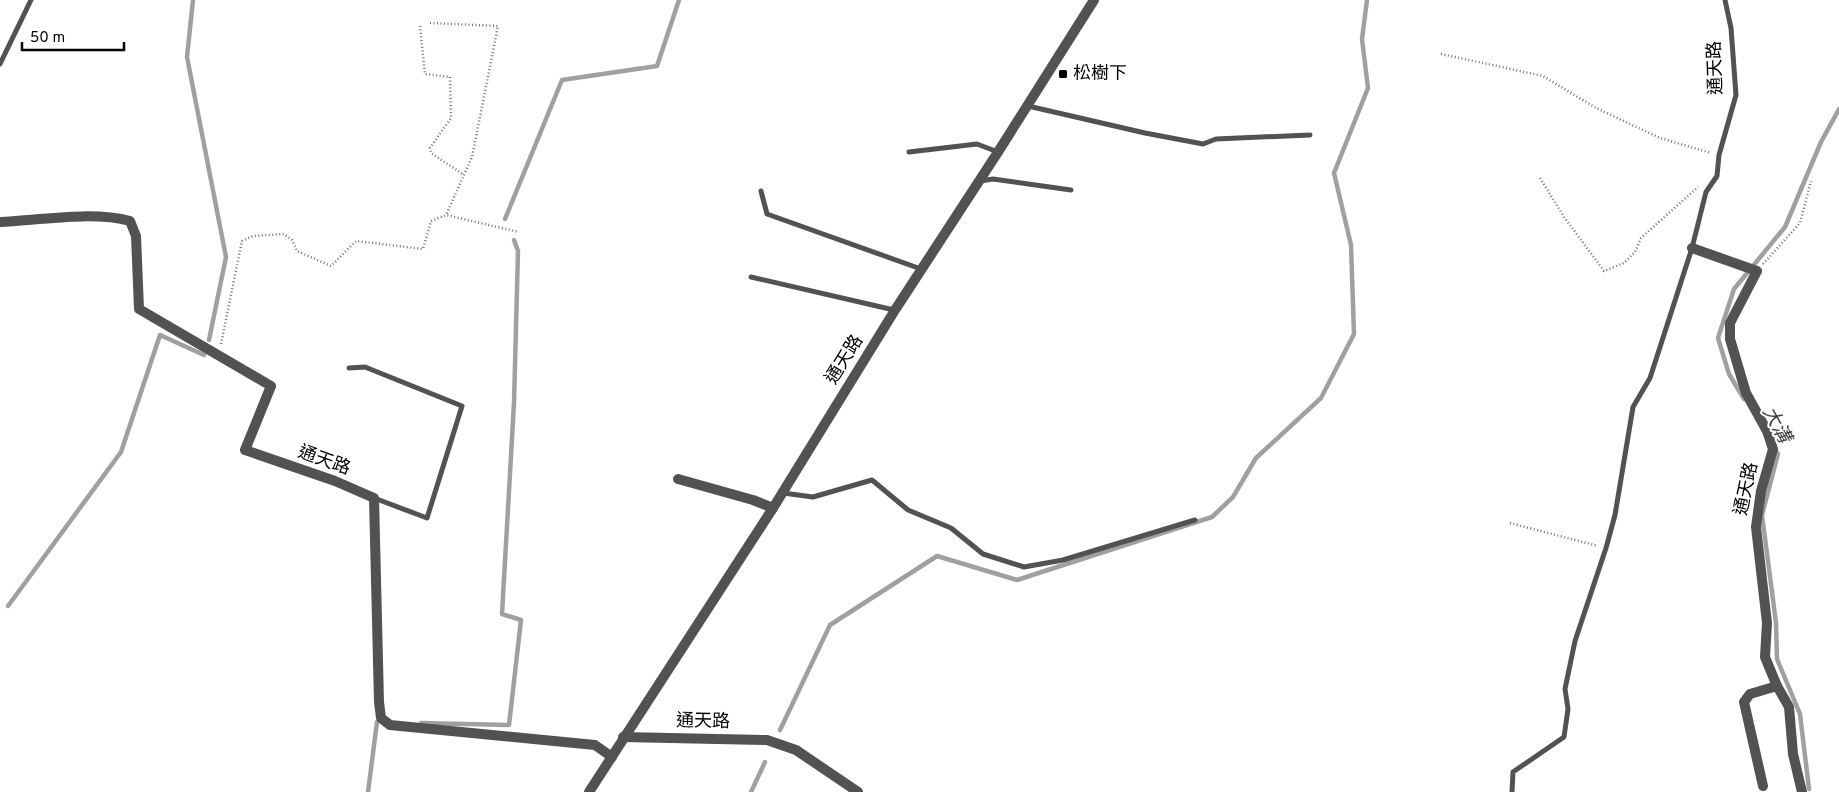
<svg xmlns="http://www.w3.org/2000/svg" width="1839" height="792" font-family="Overpass,'Noto Sans TC',sans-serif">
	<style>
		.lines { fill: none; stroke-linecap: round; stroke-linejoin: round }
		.stream { stroke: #a0a0a0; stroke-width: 4.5 }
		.path { stroke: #747474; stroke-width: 2.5; stroke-dasharray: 1 2.5; stroke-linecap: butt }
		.service { stroke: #525252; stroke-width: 5 }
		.minor { stroke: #525252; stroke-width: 10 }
		.tertiary { stroke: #525252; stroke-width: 10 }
		.poi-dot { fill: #000; stroke: #fff; stroke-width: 2 }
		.labels { text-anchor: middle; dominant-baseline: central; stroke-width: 4; stroke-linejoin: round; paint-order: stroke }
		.street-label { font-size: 18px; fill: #000; stroke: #fff }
		.poi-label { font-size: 18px; fill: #000; stroke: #fff; text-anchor: start }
		.water-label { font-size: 19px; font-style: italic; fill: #414141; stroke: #fff }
	</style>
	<rect width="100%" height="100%" fill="#fff"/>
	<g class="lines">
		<g class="stream">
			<path d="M 193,0 L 187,57 L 226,257 L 209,340"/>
			<path d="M 505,219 L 562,80 L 657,66 L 679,0"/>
			<path d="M 1744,399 L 1729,374 L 1718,338 L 1734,289 L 1785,227 L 1821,142 L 1839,109"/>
			<path d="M 1774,448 L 1778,454 L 1762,515 L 1776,623 L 1777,659 L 1800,714 L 1809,789"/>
			<path d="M 8,606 L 121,452 L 160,335 L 204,355"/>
			<path d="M 421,723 L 509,725 L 521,620 L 502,614 L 514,403 L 518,251 L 514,240"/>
			<path d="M 780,730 L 830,625 L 937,556 L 1017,580 L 1212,517 L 1233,497 L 1256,458 L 1321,398 L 1354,334 L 1351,245 L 1334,173 L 1368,88 L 1362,39 L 1367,0"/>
			<path d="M 368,792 L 377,722"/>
			<path d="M 751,792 L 765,762"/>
		</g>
		<g class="path">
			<path d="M 430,23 L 498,26 L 472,157 L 446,215"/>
			<path d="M 420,26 L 425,74 L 450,77 L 451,118 L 430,148 L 431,153 L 464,175"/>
			<path d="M 1441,54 L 1543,76 L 1596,108 L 1660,138 L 1711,153"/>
			<path d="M 1540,178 L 1564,217 L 1604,271 L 1624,263 L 1635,252 L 1641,238 L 1698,187"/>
			<path d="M 1763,264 L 1800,223 L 1811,181"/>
			<path d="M 221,344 L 242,241 L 253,236 L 284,234 L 292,240 L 297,251 L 331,266 L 356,241 L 423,249 L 431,221 L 446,215 L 519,232"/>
			<path d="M 1510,523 L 1598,546"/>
		</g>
		<g class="service">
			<path d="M 0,64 L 31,0"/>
			<path d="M 1028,106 L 1145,133 L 1203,144 L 1216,139 L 1310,135"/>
			<path d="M 909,152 L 977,144 L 998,152"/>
			<path d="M 980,181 L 993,179 L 1071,190"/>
			<path d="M 761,191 L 767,214 L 921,269"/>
			<path d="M 751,277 L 894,310"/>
			<path d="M 349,368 L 365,367 L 462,406 L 427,518 L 374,498"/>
			<path d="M 783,493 L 813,497 L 872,480 L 908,510 L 951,528 L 983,554 L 1024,567 L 1063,560 L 1195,520"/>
			<path d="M 1512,792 L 1513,772 L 1564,737 L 1568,709 L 1565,689 L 1575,641 L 1606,548 L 1615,515 L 1633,407 L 1650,378 L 1692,248 L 1706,192 L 1717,176 L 1719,155 L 1736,95 L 1731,28 L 1725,0"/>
		</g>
		<g class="minor">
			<path d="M 0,222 C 39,220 93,211 130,221 L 136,236 L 139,309 L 271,386 L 245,450 L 335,481 L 374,498 L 379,702 L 381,718 L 390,725 L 595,745 L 612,757"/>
			<path d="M 1692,248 L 1757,271 L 1730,323 L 1730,339 L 1746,393 L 1767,431 L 1773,449 L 1761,491 L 1756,527 L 1767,623 L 1765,657 L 1777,686 L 1789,707 L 1793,754 L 1802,792"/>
			<path d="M 678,479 L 753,500 L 773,508"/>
			<path d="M 623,737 L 767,740 L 796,750 L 858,792"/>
			<path d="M 1763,786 L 1744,702 L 1750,694 L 1777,686"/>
		</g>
		<path class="tertiary" d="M 589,792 L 773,508 L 895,310 L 998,152 L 1094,0"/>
	</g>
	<rect class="poi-dot" x="1058" y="69" width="10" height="10" rx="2.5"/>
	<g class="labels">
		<g class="street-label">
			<text transform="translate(1716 68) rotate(-92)">通天路</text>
			<text transform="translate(845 360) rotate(-58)">通天路</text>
			<text transform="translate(324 461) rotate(20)">通天路</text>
			<text transform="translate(1747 489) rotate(-78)">通天路</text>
			<text transform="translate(703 722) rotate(1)">通天路</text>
		</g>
		<g class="poi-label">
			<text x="1073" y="74">松樹下</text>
		</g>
		<g class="water-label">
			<text transform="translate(1776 425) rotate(61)">大溝</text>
		</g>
	</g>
	<path d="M22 42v8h102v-8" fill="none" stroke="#000000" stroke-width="2.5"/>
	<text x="30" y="42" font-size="15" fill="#000000" stroke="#ffffff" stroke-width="4" paint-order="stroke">50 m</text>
</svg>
